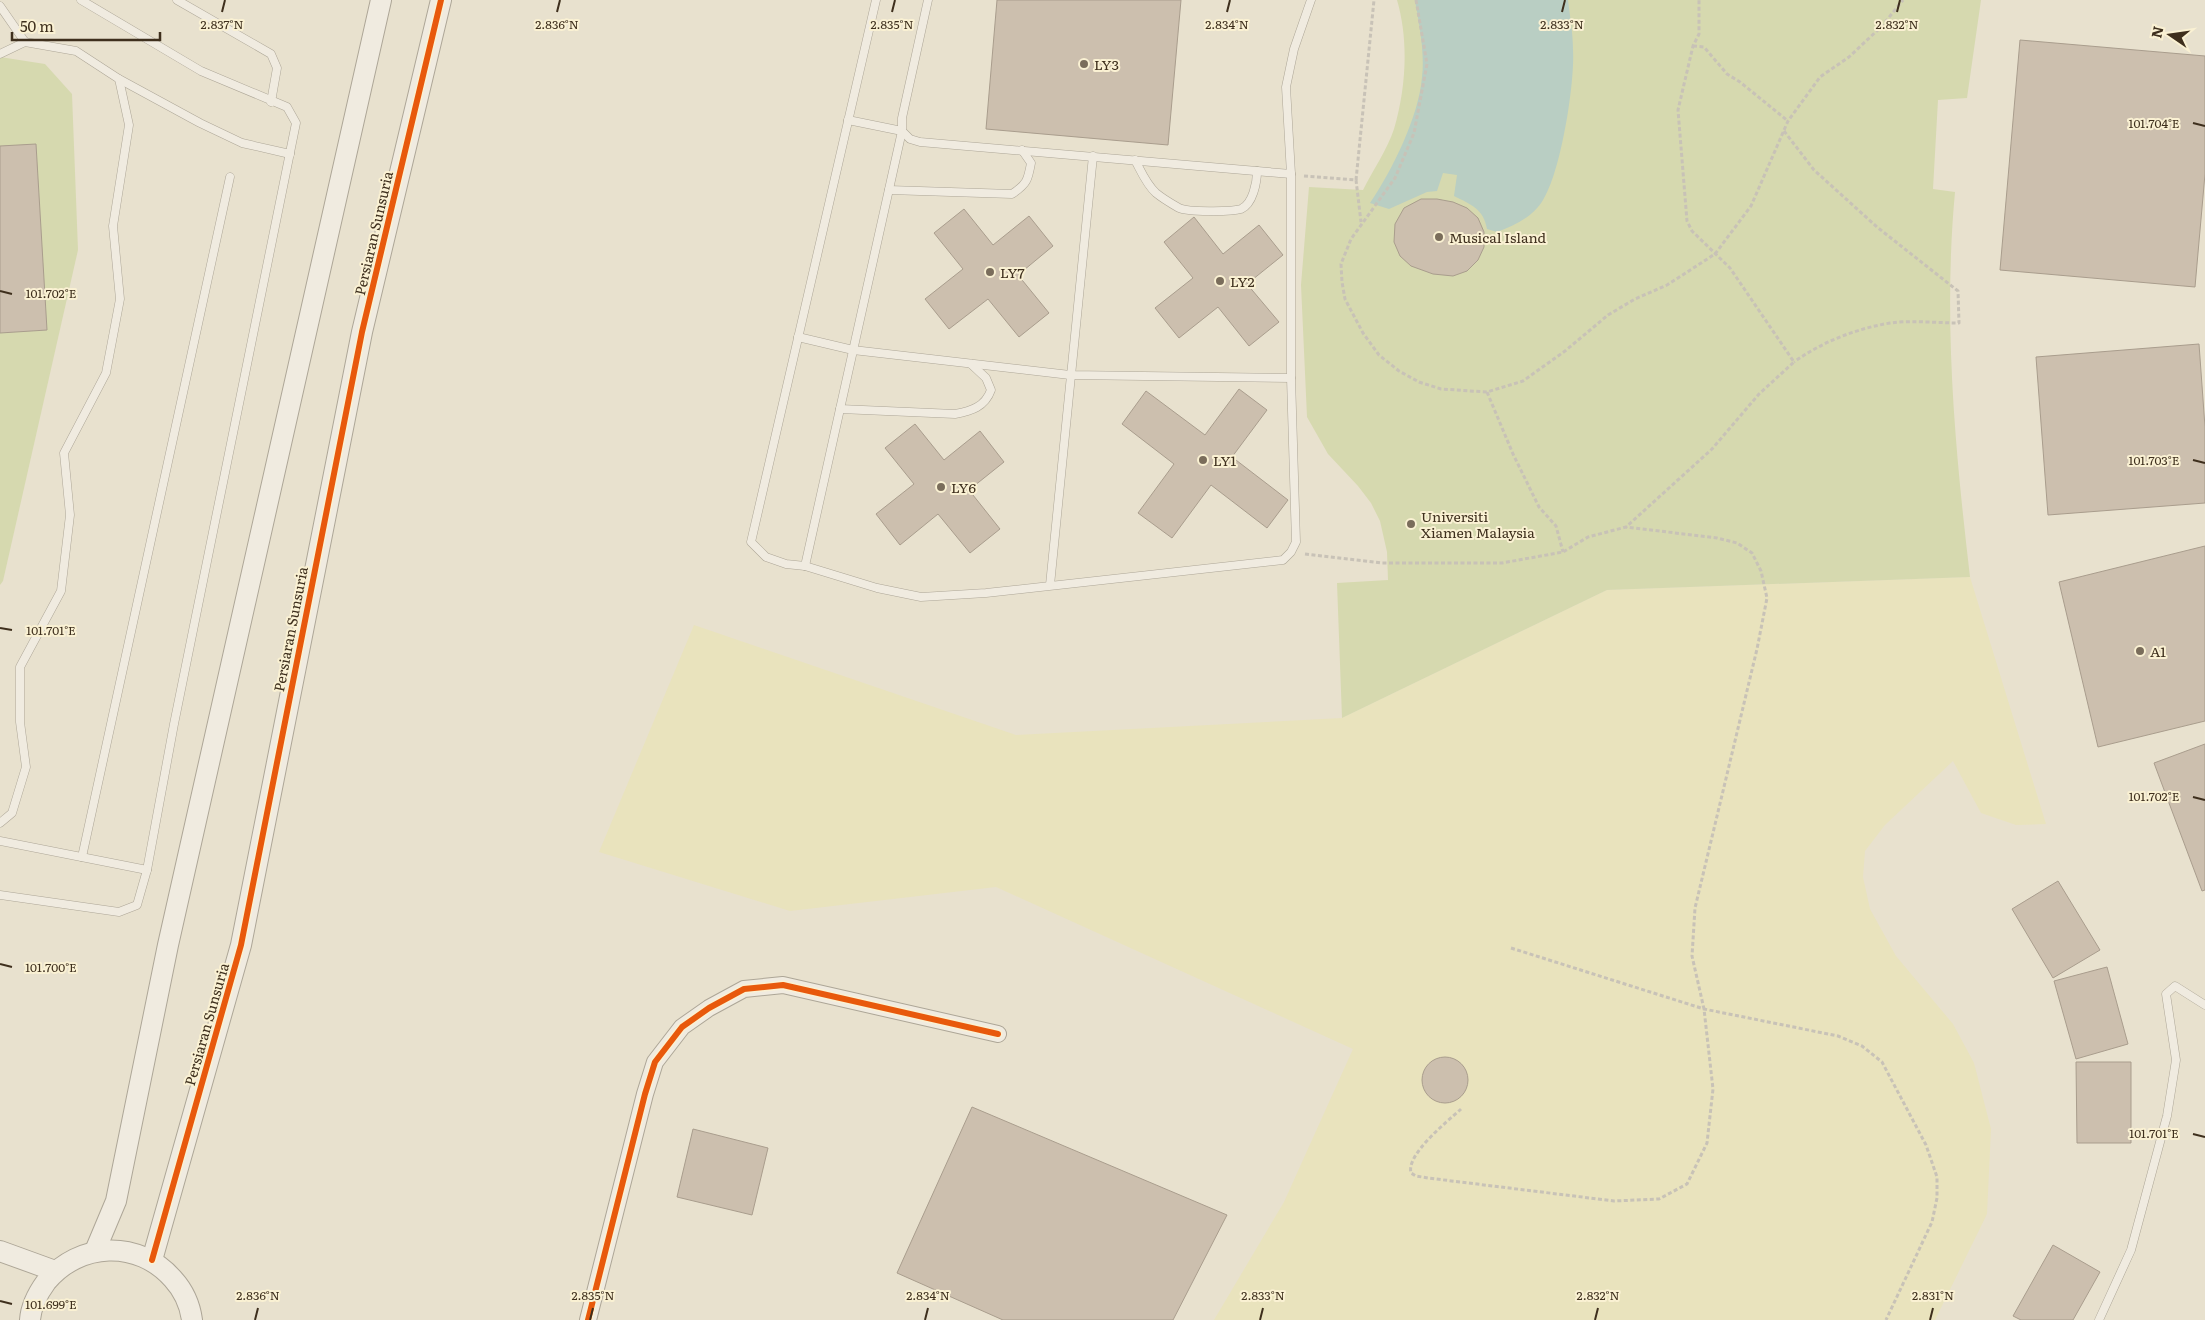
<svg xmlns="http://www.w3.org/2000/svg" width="2205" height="1320" font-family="Literata,serif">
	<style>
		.farmland { fill: #e9e3bd }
		.green { fill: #d6d9af }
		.water { fill: #b9cec3 }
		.building { fill: #ccbfae; stroke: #a99d8d }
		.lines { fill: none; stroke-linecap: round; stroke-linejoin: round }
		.service-casing { stroke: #ada697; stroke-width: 9 }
		.minor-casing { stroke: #ada697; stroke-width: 18 }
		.tertiary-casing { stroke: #ada697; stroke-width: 22 }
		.path { stroke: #c8c2b7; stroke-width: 3; stroke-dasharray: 4 2.5; stroke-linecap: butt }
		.service { stroke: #f0ebe0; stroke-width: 8 }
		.minor { stroke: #f0ebe0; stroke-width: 16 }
		.tertiary { stroke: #f0ebe0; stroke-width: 20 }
		.cycleway-casing { stroke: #faf1d3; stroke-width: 9 }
		.cycleway { stroke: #e8590c; stroke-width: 6 }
		.ticks { fill: none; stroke: #3e2f1d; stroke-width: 2 }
		.poi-dot { fill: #7a6d5b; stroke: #faf1d3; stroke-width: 2 }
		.labels { text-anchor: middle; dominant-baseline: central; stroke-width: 4; stroke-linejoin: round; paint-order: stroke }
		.poi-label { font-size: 14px; fill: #3e2f1d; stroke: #faf1d3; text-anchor: start }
		.street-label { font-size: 14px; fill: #3e2f1d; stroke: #faf1d3 }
		.ticks-label { font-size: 12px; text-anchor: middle; fill: #3e2f1d; stroke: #faf1d3; stroke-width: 4; stroke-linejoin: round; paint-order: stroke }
	</style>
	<rect width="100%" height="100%" fill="#e8e1ce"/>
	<path class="farmland" d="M 1970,577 L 2046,824 L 2016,825 L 1981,813 L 1953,761 L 1885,825 L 1865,851 L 1863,877 L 1870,909 L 1896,956 L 1953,1024 L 1974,1063 L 1991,1129 L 1987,1214 L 1935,1320 L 1214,1320 L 1284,1202 L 1353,1049 L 996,887 L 790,911 L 599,852 L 694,625 L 1016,735 L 1342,718 L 1607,590 Z"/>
	<g class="green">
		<path d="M 1397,0 L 1981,0 L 1967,98 L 1938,100 L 1933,189 L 1955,192 C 1943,321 1955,449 1970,577 L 1607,590 L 1342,718 L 1337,583 L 1388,580 L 1387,552 L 1380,521 L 1371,503 L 1358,486 L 1328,454 L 1307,417 L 1301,285 L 1309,187 L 1363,190 C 1372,172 1388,148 1394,129 C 1406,88 1409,41 1397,0 Z"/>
		<path d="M 0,57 L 45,64 L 72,94 L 78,250 L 3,581 L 0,585 Z"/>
	</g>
	<path class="water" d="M 1415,0 L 1568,0 C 1570,17 1573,33 1573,50 C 1575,83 1561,172 1543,200 C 1533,217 1515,225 1497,232 L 1487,229 C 1484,209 1470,204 1454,196 L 1457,175 L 1443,173 L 1437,191 L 1427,192 L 1389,209 L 1370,203 C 1392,171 1419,116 1422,77 C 1425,53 1419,23 1415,0 Z"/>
	<g class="building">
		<path d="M 997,0 L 1181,0 L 1168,145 L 986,129 Z"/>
		<path d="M 2020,40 L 2205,56 L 2205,174 L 2195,287 L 2000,270 Z"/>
		<path d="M 36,144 L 47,330 L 0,333 L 0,146 Z"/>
		<path d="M 1421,199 L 1437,199 L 1453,202 L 1467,208 L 1478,218 L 1484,232 L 1484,247 L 1478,260 L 1467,271 L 1453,276 L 1433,274 L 1411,266 L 1400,256 L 1394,242 L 1395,224 L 1404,208 Z"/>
		<path d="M 964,209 L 993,245 L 1029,216 L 1053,246 L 1018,275 L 1049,313 L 1019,337 L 988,299 L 949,329 L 925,299 L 963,269 L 934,233 Z"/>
		<path d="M 1194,217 L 1223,254 L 1259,225 L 1283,255 L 1247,284 L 1279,322 L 1249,346 L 1218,307 L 1179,338 L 1155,308 L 1193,278 L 1164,242 Z"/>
		<path d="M 2199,344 L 2205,427 L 2205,503 L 2048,515 L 2036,357 Z"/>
		<path d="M 1239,389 L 1267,410 L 1232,457 L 1288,500 L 1267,528 L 1211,485 L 1172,538 L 1138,513 L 1174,464 L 1122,424 L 1146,391 L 1205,435 Z"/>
		<path d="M 915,424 L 944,460 L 980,431 L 1004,462 L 969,490 L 1000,529 L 970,553 L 938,514 L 900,545 L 876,514 L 914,484 L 885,448 Z"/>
		<path d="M 2205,546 L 2205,721 L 2098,747 L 2059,582 Z"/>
		<path d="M 2205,744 L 2205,890 L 2202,891 L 2154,763 Z"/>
		<path d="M 2058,881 L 2100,950 L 2053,978 L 2012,909 Z"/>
		<path d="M 2107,967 L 2128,1044 L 2076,1059 L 2054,981 Z"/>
		<circle cx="1445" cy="1080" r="23"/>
		<path d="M 2076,1062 L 2131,1062 L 2131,1143 L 2077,1143 Z"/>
		<path d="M 972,1107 L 1227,1215 L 1173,1320 L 1003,1320 L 897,1273 Z"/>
		<path d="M 693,1129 L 768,1148 L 752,1215 L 677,1197 Z"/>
		<path d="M 2053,1245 L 2100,1272 L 2073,1320 L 2021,1320 L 2013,1316 Z"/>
	</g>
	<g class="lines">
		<defs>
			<g id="service">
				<path d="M 177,0 L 271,54 L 277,68 L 271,102"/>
				<path d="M 876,0 L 751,542 L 766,557 L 786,564 L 805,566 L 877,588 L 921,597 L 986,593 L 1283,560 L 1291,552 L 1296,542 L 1291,378 L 1291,174 L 1286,87 L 1294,49 L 1311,0"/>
				<path d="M 928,0 L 902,118 L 902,131 L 910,139 L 920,142 L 1291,174"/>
				<path d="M 0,6 L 25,42"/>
				<path d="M 0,54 L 25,42 L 76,51 L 119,79 L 129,125 L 113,226 L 120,299 L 106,373 L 64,453 L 70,515 L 61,591 L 20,667 L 20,722 L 26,767 L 12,813 L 0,823"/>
				<path d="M 119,79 L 200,123 L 242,143 L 290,154"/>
				<path d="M 1135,160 C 1141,171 1146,184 1156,193 C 1162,198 1172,204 1179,208 C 1187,212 1231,212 1241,209 C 1253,204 1257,182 1257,171"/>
				<path d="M 889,190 L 1012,194 C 1027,184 1028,180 1031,163 L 1022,150"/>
				<path d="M 798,337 L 853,350 L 1070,375 L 1291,378"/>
				<path d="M 840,409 L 955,414 C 971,411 985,407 991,390 L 986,378 L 971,364"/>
				<path d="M 805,566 L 902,131 L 848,120"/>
				<path d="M 1050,585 L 1093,156"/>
				<path d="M 0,841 L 147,870"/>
				<path d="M 82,857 L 230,177"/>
				<path d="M 0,895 L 119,912 L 137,905 L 147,870 L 174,724 L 296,123 L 287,107 L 201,71 L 81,0"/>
				<path d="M 2099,1320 L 2131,1250 L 2167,1116 L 2176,1060 L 2166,994 L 2175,986 L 2205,1005"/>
			</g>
			<path id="minor" d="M 588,1320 L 645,1094 L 655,1062 L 682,1027 L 709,1008 L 744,989 L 783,985 L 998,1034"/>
			<g id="tertiary">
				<path d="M 0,1251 L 55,1271"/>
				<path d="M 95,1251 L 116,1201 L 168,945 L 381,0"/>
				<path d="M 152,1260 L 241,945 L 362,332 L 441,0"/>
				<path d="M 30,1320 C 31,1306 38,1293 46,1282 C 79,1242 138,1239 173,1279 C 183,1290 190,1305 192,1320"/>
			</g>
		</defs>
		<use href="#service" class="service-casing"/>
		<use href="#minor" class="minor-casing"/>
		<use href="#tertiary" class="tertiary-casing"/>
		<g class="path">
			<path d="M 1416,0 L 1427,64 L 1414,133 L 1395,178 L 1351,239 L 1341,264 L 1342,282 L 1345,299 L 1363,333 L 1379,355 L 1399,371 L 1419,382 L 1441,389 L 1487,392 L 1523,381 L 1565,351 L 1608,315 L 1635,299 L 1667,285 L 1715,254 L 1751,206 L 1788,121 L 1820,77 L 1849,57 L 1882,26 L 1903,0"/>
			<path d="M 1693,46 L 1704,47 L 1727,74 L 1740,82 L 1788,121"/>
			<path d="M 1784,131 L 1814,170 L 1877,227 L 1958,291 L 1959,323 C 1937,323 1912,320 1890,323 C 1855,329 1822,342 1794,362"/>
			<path d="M 1304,176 L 1356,180 L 1361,222"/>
			<path d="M 1356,180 L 1374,0"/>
			<path d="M 1487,392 L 1513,454 L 1539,507 L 1556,526 L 1563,552"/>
			<path d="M 1305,554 L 1382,563 L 1502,563 L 1563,552 L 1588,537 L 1626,527 L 1712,449 L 1759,394 L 1794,362 L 1730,268 L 1692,231 L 1687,221 L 1678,110 L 1693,46 L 1699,34 L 1699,0"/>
			<path d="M 1511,948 L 1704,1009 L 1838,1036 L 1862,1046 L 1882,1062 L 1926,1145 L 1937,1177 L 1937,1198 L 1932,1222 L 1886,1320"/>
			<path d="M 1461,1109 C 1447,1122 1406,1154 1411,1173 L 1416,1176 L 1428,1178 L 1614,1201 L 1659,1199 L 1687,1184 L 1707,1143 L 1713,1089 L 1704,1009 L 1692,956 L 1695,908 L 1757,649 L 1767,598 L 1761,571 L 1752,553 L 1737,543 L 1717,538 L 1626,527"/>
		</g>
		<use href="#service" class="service"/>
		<use href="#minor" class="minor"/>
		<use href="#tertiary" class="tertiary"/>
		<defs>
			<g id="cycleway">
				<path d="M 152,1260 L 241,945 L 362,332 L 441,0"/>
				<path d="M 588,1320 L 645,1094 L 655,1062 L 682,1027 L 709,1008 L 744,989 L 783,985 L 998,1034"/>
			</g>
		</defs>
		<use href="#cycleway" class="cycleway-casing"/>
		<use href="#cycleway" class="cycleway"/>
	</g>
	<path class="ticks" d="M 222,12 L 225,0M 557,12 L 560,0M 892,12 L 895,0M 1227,12 L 1230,0M 1562,12 L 1565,0M 1897,12 L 1900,0M 2193,123 L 2205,126M 0,291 L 12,294M 2193,460 L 2205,463M 0,628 L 12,630M 2193,797 L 2205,800M 0,964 L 12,967M 2193,1134 L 2205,1137M 0,1301 L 12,1304M 255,1320 L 258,1308M 590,1320 L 593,1308M 925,1320 L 928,1308M 1260,1320 L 1263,1308M 1595,1320 L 1598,1308M 1930,1320 L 1933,1308"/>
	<g class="poi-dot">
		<circle cx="1084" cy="64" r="5"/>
		<circle cx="1439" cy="237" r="5"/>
		<circle cx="990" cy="272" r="5"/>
		<circle cx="1220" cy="281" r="5"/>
		<circle cx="1203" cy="460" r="5"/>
		<circle cx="941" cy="487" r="5"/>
		<circle cx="1411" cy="524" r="5"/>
		<circle cx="2140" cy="651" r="5"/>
	</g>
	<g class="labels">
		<g class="poi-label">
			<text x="1094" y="64">LY3</text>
			<text x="1449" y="237">Musical Island</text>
			<text x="1000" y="272">LY7</text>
			<text x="1230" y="281">LY2</text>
			<text x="1213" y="460">LY1</text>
			<text x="951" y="487">LY6</text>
			<text x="1421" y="516">Universiti<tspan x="1421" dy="16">Xiamen Malaysia</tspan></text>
			<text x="2150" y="651">A1</text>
		</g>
		<g class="street-label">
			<text transform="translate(373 233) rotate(-77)">Persiaran Sunsuria</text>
			<text transform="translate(290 629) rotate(-79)">Persiaran Sunsuria</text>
			<text transform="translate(206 1024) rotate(-74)">Persiaran Sunsuria</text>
		</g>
	</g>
	<g class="ticks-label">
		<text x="222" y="29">2.837°N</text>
		<text x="892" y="29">2.835°N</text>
		<text x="1562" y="29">2.833°N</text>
		<text x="557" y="29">2.836°N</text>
		<text x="1227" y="29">2.834°N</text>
		<text x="1897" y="29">2.832°N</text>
		<text x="2154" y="128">101.704°E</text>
		<text x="51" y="298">101.702°E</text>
		<text x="2154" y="465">101.703°E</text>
		<text x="51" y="635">101.701°E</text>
		<text x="2154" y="801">101.702°E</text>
		<text x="51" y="972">101.700°E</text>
		<text x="2154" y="1138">101.701°E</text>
		<text x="258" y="1300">2.836°N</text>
		<text x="593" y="1300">2.835°N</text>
		<text x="928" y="1300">2.834°N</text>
		<text x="1263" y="1300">2.833°N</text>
		<text x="1598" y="1300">2.832°N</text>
		<text x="1933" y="1300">2.831°N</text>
		<text x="51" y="1309">101.699°E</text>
	</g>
	<g transform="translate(2170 35) rotate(283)" stroke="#faf1d3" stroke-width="4" paint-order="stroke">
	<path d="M0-4L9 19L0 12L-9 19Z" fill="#3e2f1d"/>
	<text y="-8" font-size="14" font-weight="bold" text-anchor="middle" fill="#3e2f1d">N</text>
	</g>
	<path d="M12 32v8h148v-8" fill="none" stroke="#3e2f1d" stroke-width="2.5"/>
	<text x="20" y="32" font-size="15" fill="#3e2f1d" stroke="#faf1d3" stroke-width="4" paint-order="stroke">50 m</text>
</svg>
